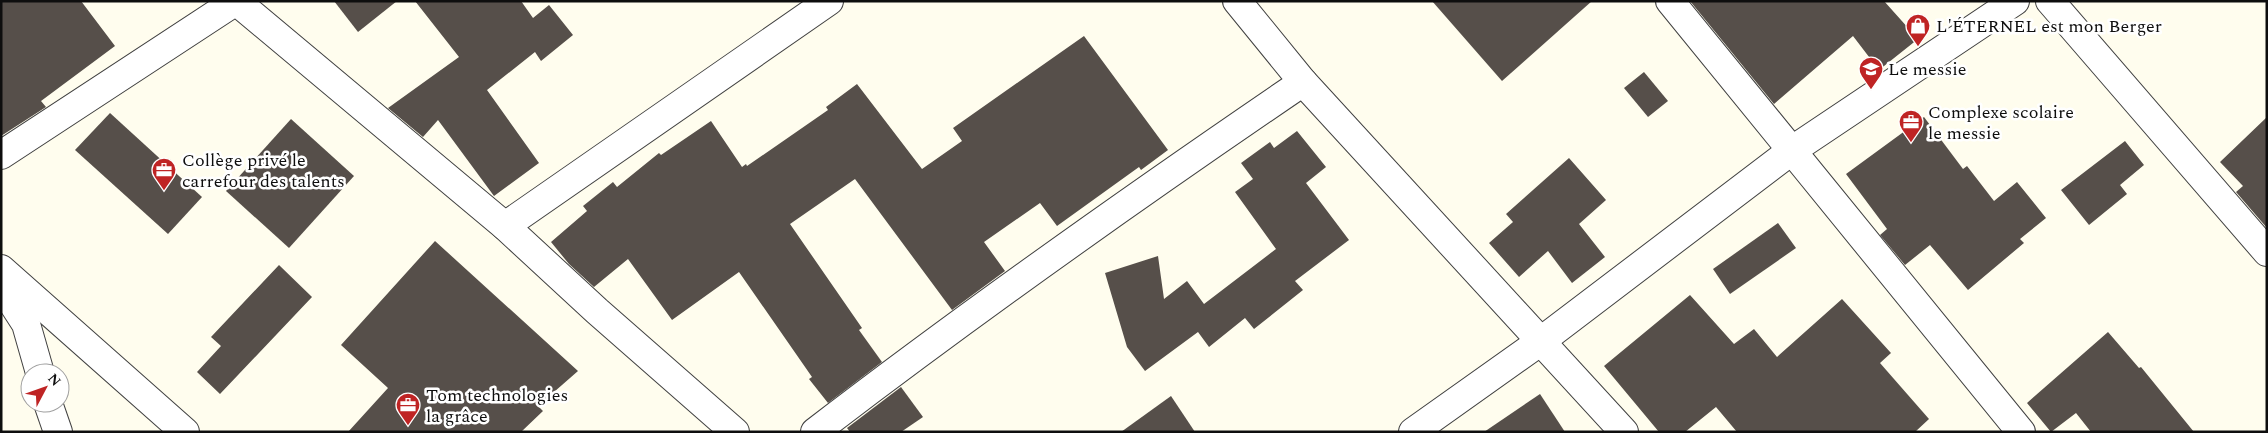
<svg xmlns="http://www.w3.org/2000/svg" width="2268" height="433" font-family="Spectral,serif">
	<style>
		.building { fill: #564f4a }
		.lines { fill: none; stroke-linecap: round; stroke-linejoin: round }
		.minor-casing { stroke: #414141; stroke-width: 30 }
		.minor { stroke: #fff; stroke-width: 28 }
		.labels { text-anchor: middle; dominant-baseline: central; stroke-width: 5; stroke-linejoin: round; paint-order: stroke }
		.poi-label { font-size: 18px; fill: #0e0e0e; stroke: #fff; text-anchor: start }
	</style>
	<rect width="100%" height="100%" fill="#fffdee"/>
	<g class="building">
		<path d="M 1,1 L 81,1 L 115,46 L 41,101 L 46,107 L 1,136 Z"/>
		<path d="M 334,1 L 397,1 L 358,32 Z"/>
		<path d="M 415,1 L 521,1 L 533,18 L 549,5 L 573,35 L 541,61 L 535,52 L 487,90 L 539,163 L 494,196 L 438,120 L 423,137 L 388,108 L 459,57 Z"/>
		<path d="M 1432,1 L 1592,1 L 1502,81 Z"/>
		<path d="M 1690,1 L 1884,1 L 1918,39 L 1879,70 L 1853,36 L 1774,104 Z"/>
		<path d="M 1084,36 L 1168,150 L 1141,170 L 1139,167 L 1057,226 L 1040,203 L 984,242 L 1005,271 L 952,310 L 855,179 L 790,224 L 862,328 L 859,330 L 882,362 L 828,403 L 809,379 L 812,377 L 739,272 L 672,320 L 628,259 L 594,287 L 569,264 L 551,242 L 587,211 L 583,206 L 613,182 L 617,187 L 659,153 L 661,155 L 711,121 L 742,167 L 746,164 L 747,166 L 828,110 L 826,107 L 857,84 L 922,169 L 962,141 L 953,128 Z"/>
		<path d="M 1644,72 L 1668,101 L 1648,117 L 1624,88 Z"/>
		<path d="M 110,113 L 202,197 L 168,234 L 75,150 Z"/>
		<path d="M 1924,117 L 1963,169 L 1967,166 L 1994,201 L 2017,182 L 2046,218 L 2020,239 L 2024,243 L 1968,290 L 1930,245 L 1905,265 L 1880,235 L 1887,229 L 1846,174 Z"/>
		<path d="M 2267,117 L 2267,228 L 2236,192 L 2243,186 L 2220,162 Z"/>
		<path d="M 291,119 L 354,176 L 289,248 L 226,191 Z"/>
		<path d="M 1297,131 L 1326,167 L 1306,183 L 1349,240 L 1295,281 L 1303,290 L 1254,329 L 1245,318 L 1209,347 L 1198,332 L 1145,371 L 1127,347 L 1105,273 L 1158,256 L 1164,299 L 1187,281 L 1204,304 L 1276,249 L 1235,192 L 1253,179 L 1241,163 L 1270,142 L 1274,148 Z"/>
		<path d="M 2125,141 L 2144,165 L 2120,185 L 2127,194 L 2089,225 L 2061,190 Z"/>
		<path d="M 1569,158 L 1606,200 L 1579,224 L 1605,257 L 1572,283 L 1548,251 L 1519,277 L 1489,243 L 1513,222 L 1506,214 Z"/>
		<path d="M 1778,223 L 1796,248 L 1730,294 L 1713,269 Z"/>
		<path d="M 435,241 L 578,371 L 538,406 L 543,411 L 521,432 L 348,432 L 388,388 L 341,345 Z"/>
		<path d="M 279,265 L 312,297 L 220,394 L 197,372 L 221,346 L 211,337 Z"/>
		<path d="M 1690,295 L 1734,344 L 1754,329 L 1777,357 L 1842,299 L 1891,353 L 1880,363 L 1929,419 L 1915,432 L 1737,432 L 1716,407 L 1685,432 L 1659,432 L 1604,366 Z"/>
		<path d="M 2108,332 L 2139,368 L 2141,367 L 2194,432 L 2091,432 L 2076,413 L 2051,432 L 2027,403 Z"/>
		<path d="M 901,387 L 923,417 L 901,432 L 850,432 L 847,428 Z"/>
		<path d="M 1540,394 L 1565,432 L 1484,432 Z"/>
		<path d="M 1171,396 L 1195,432 L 1121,432 Z"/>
	</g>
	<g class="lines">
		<defs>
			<g id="minor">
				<path d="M 1237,1 L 1303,82 L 1624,432"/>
				<path d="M 1670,1 L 2021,432"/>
				<path d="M 2050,1 L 2267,252"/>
				<path d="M 1,155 L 236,1 L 505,226 L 597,311 L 735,432"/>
				<path d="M 505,226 L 829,1"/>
				<path d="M 1,269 L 185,432"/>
				<path d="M 1,285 L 26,324 L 40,373"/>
				<path d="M 48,403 L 58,432"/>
				<path d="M 815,432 C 974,310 1137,195 1303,82"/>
				<path d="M 1413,432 L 1541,341 L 1791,151 L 2015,1"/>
			</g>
		</defs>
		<use href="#minor" class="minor-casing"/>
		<use href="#minor" class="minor"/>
	</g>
	<defs>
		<symbol id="shop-pin" viewBox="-11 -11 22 30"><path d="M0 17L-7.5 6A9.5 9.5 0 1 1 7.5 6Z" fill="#bf2424" stroke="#fff"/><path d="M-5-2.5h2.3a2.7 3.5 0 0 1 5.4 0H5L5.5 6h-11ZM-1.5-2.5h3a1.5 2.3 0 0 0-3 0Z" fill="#fff"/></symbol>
		<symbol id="school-pin" viewBox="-11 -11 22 30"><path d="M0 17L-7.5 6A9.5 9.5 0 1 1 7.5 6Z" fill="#bf2424" stroke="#fff"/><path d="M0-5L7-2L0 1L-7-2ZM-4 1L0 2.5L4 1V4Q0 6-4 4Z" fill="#fff"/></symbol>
		<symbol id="office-pin" viewBox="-11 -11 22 30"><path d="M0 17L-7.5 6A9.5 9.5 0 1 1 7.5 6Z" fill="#bf2424" stroke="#fff"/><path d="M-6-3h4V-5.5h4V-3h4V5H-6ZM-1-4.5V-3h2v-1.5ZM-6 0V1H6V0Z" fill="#fff"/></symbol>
	</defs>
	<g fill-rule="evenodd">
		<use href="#shop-pin" x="1904" y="12" width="28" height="38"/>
		<use href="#school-pin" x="1857" y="55" width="28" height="38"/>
		<use href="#office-pin" x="1897" y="108" width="28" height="38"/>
		<use href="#office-pin" x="150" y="156" width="28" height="38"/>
		<use href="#office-pin" x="394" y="391" width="28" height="38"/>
	</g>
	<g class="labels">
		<g class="poi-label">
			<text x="1936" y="26">L'ÉTERNEL est mon Berger</text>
			<text x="1888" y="69">Le messie</text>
			<text x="1928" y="112">Complexe scolaire<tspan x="1928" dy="21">le messie</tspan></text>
			<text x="182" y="160">Collège privé le<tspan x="182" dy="21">carrefour des talents</tspan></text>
			<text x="426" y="395">Tom technologies<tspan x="426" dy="21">la grâce</tspan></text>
		</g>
	</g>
	<rect width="2268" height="433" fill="none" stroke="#0e0e0e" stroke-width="5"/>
	<g transform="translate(45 388) rotate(49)"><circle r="24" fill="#ffffff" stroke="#9f9f9f"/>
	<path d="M0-4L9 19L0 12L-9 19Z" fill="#bf2424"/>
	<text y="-8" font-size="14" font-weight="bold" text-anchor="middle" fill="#0e0e0e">N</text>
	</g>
</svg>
